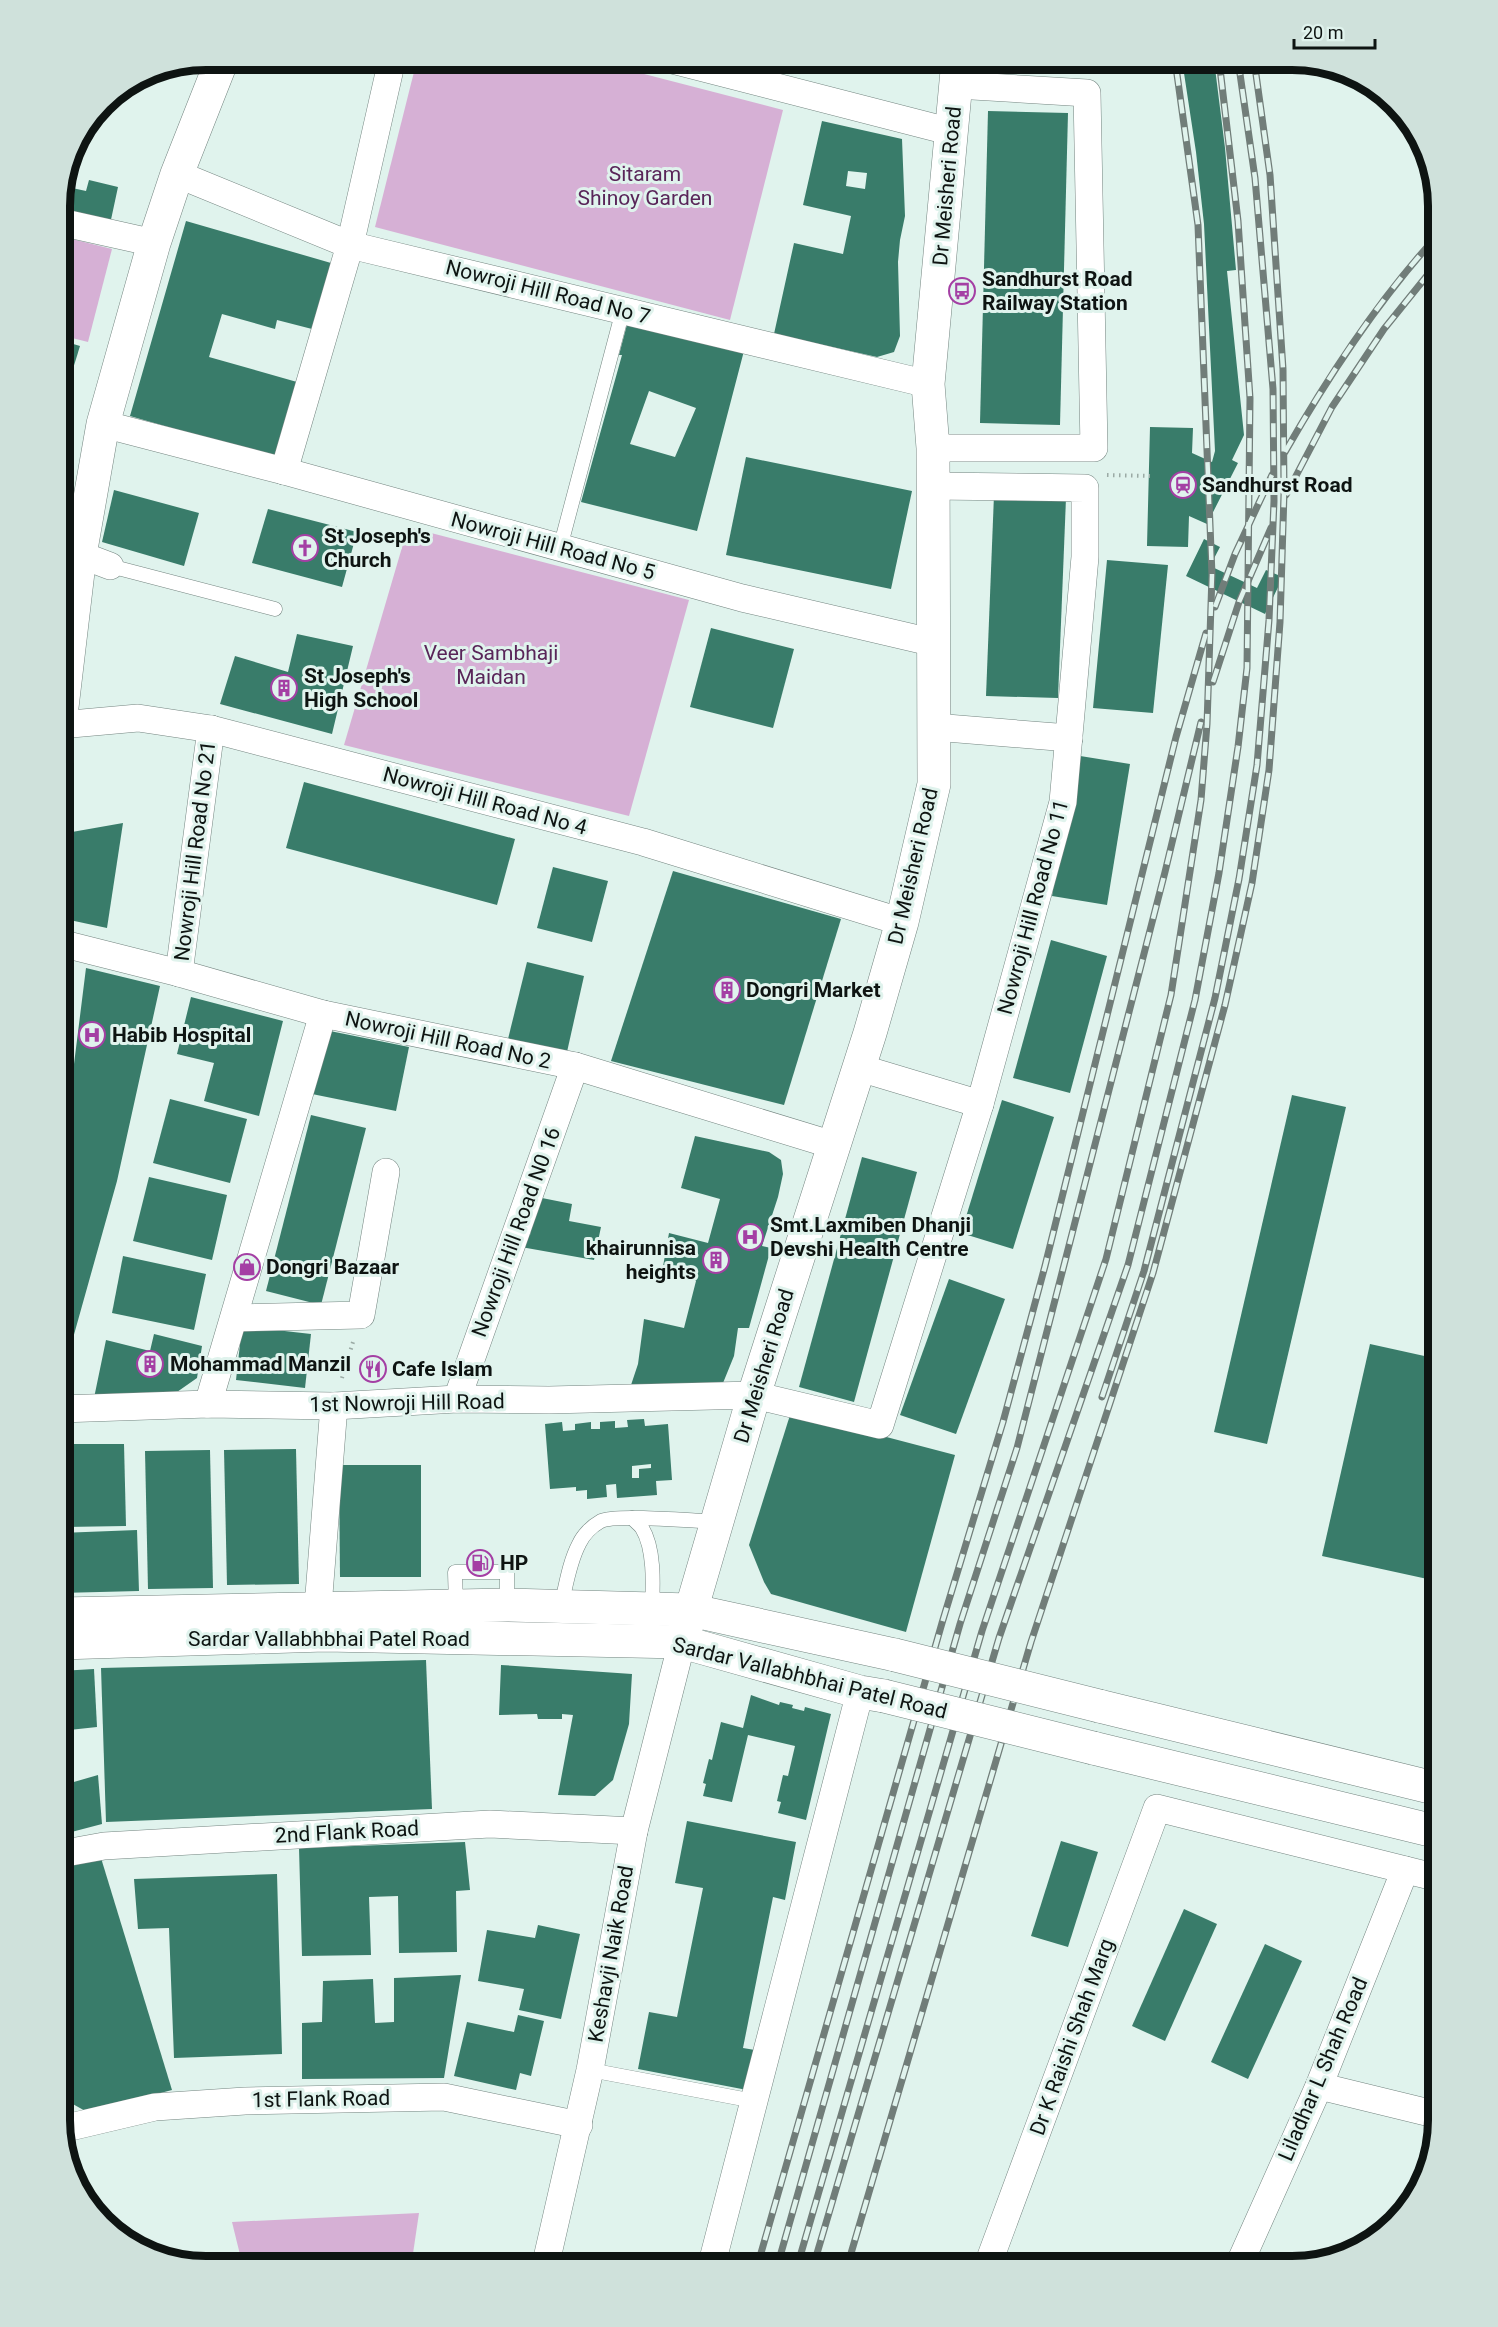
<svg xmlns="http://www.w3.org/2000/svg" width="1498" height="2327" font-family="Roboto,sans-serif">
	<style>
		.green { fill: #d6b0d5 }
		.building { fill: #397c6a; fill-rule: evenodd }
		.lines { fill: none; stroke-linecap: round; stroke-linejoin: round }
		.service-casing { stroke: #748580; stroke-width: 15 }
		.minor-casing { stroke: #748580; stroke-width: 28 }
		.tertiary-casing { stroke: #748580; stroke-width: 34 }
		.secondary-casing { stroke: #748580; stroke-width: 34 }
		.path { stroke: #9baaa5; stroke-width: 4; stroke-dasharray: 1.5 4.5; stroke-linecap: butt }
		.service { stroke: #fff; stroke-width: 14 }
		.minor { stroke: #fff; stroke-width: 27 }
		.tertiary { stroke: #fff; stroke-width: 33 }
		.secondary { stroke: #fff; stroke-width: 33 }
		.rail-casing { stroke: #717d79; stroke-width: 7 }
		.rail { stroke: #e0f3ed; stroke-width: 4.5; stroke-dasharray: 14; stroke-linecap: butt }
		.secondary-bridge-casing { stroke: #748580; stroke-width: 34; stroke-linecap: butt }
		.secondary-bridge { stroke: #fff; stroke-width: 33 }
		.labels { text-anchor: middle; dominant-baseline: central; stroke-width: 6; stroke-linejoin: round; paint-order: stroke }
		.park-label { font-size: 21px; fill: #592559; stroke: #e0f3ed }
		.street-label { font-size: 21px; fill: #0e1412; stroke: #e0f3ed }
		.poi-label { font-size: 21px; font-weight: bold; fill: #0e1412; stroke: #e0f3ed; text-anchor: start }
		.rim { fill: none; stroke: #0e1412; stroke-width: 8 }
	</style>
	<rect width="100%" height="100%" fill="#e0f3ed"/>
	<g class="green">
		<path d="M 417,60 L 590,60 L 783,110 L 730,320 L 375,227 Z"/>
		<path d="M 60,236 L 112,249 L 88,342 L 60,335 Z"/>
		<path d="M 408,527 L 689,600 L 629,816 L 344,745 Z"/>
		<path d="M 419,2213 L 411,2267 L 243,2267 L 232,2222 Z"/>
	</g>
	<g class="building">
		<path d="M 1182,60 L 1214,60 L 1225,148 L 1236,270 L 1227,271 L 1244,435 L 1232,460 L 1238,463 L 1207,524 L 1189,516 L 1188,547 L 1147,546 L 1150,427 L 1193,428 L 1192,453 L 1212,462 L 1215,451 L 1204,224 L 1196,152 Z"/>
		<path d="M 988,111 L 1068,113 L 1060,425 L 980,423 Z"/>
		<path d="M 822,121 L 902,139 L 905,216 L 900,240 L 898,262 L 900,336 L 894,352 L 877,357 L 774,334 L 794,243 L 843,254 L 851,216 L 803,205 ZM 848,171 L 867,173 L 865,189 L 846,186 Z"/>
		<path d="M 89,180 L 118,187 L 109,229 L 60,217 L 60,197 L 63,186 L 86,191 Z"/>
		<path d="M 186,221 L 331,263 L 312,329 L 277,320 L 275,329 L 222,314 L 209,357 L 297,382 L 275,458 L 130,416 Z"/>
		<path d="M 629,317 L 745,347 L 697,531 L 581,502 L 622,355 L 619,355 ZM 649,391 L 696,408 L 675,457 L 630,444 Z"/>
		<path d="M 60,340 L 80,346 L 64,398 L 60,397 Z"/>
		<path d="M 746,457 L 912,491 L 891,589 L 726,555 Z"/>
		<path d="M 114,490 L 199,513 L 184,566 L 102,542 Z"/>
		<path d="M 994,495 L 1066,498 L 1058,698 L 986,696 Z"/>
		<path d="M 268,509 L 357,532 L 342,587 L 252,563 Z"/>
		<path d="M 1204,539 L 1220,547 L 1210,566 L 1257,588 L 1266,570 L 1283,577 L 1265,614 L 1186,576 Z"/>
		<path d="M 1107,560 L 1168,565 L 1153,713 L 1093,708 Z"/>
		<path d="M 711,628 L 794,649 L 773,728 L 690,707 Z"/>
		<path d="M 297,634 L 353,646 L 332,734 L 220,704 L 235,656 L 288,672 Z"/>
		<path d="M 1074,755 L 1130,764 L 1107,905 L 1052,896 Z"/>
		<path d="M 304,782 L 515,839 L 497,905 L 286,848 Z"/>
		<path d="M 123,823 L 107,928 L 65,919 L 60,904 L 60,875 L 64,847 L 72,832 Z"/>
		<path d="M 553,867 L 608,881 L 592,942 L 537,928 Z"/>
		<path d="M 673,871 L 841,919 L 784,1105 L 611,1061 Z"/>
		<path d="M 1051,940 L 1107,956 L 1070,1093 L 1013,1078 Z"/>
		<path d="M 527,962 L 584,976 L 567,1052 L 508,1039 Z"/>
		<path d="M 86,968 L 160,986 L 117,1181 L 61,1381 L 60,1119 L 74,1064 Z"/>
		<path d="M 191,997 L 283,1021 L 259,1116 L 204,1101 L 214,1063 L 177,1054 Z"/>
		<path d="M 325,1030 L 409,1047 L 396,1111 L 312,1094 Z"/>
		<path d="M 1292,1095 L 1346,1107 L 1267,1444 L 1214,1432 Z"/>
		<path d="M 170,1099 L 247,1119 L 230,1183 L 153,1163 Z"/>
		<path d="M 1002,1100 L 1054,1117 L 1013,1249 L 961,1233 Z"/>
		<path d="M 311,1115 L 366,1128 L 321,1305 L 266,1291 Z"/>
		<path d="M 695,1136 L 769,1152 L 781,1160 L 783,1174 L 778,1197 L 762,1246 L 771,1248 L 749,1328 L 738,1328 L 734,1356 L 723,1383 L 631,1385 L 638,1364 L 644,1319 L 684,1328 L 696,1281 L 662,1272 L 669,1233 L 708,1243 L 720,1199 L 681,1188 Z"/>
		<path d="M 862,1157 L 917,1172 L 854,1402 L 799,1387 Z"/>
		<path d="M 149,1177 L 227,1195 L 212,1260 L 133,1241 Z"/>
		<path d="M 532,1196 L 572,1204 L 569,1221 L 601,1227 L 594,1260 L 521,1247 L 523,1234 L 530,1235 L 535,1211 Z"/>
		<path d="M 123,1256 L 206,1274 L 194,1330 L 112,1313 Z"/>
		<path d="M 949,1279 L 1005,1299 L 956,1434 L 900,1415 Z"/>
		<path d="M 242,1326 L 311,1334 L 305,1388 L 236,1380 Z"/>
		<path d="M 154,1334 L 202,1346 L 197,1378 L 177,1392 L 94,1398 L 106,1340 L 150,1351 Z"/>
		<path d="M 1370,1344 L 1438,1359 L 1438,1552 L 1432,1580 L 1322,1556 Z"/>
		<path d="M 791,1412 L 955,1455 L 906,1632 L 771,1594 L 764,1582 L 749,1545 Z"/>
		<path d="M 644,1419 L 645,1426 L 668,1424 L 672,1480 L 656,1481 L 657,1495 L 617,1498 L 616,1484 L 606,1485 L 607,1497 L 587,1499 L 587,1490 L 576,1491 L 576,1487 L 550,1489 L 545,1424 L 562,1422 L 563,1431 L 575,1430 L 575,1424 L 591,1422 L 591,1429 L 600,1429 L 600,1422 L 615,1421 L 615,1428 L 628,1427 L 627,1420 ZM 651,1464 L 651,1468 L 639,1469 L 639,1478 L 632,1478 L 632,1466 Z"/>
		<path d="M 64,1444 L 124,1444 L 126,1526 L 65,1527 Z"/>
		<path d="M 296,1449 L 299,1584 L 227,1585 L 224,1450 Z"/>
		<path d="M 210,1450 L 213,1588 L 148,1589 L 145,1451 Z"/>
		<path d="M 339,1465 L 421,1465 L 421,1577 L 340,1577 Z"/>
		<path d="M 137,1530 L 139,1591 L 60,1593 L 60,1533 Z"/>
		<path d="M 426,1660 L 432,1809 L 106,1822 L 101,1668 Z"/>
		<path d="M 501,1665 L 632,1674 L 629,1724 L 613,1780 L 595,1796 L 558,1795 L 573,1715 L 562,1714 L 562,1719 L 538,1719 L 537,1714 L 499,1715 Z"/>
		<path d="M 94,1669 L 97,1727 L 60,1731 L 60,1671 Z"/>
		<path d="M 751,1695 L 779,1705 L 780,1702 L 793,1705 L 792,1708 L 804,1711 L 805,1707 L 831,1714 L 806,1820 L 778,1813 L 781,1802 L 777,1801 L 783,1775 L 788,1776 L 795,1746 L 748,1735 L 732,1802 L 703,1796 L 706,1784 L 703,1783 L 709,1759 L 712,1760 L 721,1722 L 743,1728 Z"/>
		<path d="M 98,1775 L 102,1824 L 60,1835 L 60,1786 Z"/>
		<path d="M 687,1821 L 796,1842 L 785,1900 L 773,1897 L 743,2048 L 755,2050 L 747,2090 L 638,2069 L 649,2012 L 677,2017 L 703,1888 L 675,1883 Z"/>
		<path d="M 1061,1841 L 1098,1852 L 1068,1947 L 1031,1936 Z"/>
		<path d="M 465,1842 L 470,1890 L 456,1891 L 457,1952 L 399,1953 L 398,1896 L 369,1897 L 371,1955 L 302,1956 L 299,1848 Z"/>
		<path d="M 101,1858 L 172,2090 L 87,2112 L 71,2103 L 61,2093 L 60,2088 L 60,1869 Z"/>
		<path d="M 277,1874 L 282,2054 L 174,2058 L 169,1928 L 138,1929 L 134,1879 Z"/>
		<path d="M 1184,1909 L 1217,1924 L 1165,2041 L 1132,2026 Z"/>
		<path d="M 538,1925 L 580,1934 L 561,2019 L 519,2010 L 524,1989 L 478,1981 L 487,1930 L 535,1938 Z"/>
		<path d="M 1265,1944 L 1302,1961 L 1248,2079 L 1211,2062 Z"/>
		<path d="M 461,1975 L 444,2078 L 302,2079 L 302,2023 L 322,2022 L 323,1981 L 373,1979 L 375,2023 L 394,2022 L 394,1978 Z"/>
		<path d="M 518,2015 L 544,2021 L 531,2076 L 520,2073 L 516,2090 L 454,2076 L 467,2022 L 514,2032 Z"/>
	</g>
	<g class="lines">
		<defs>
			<g id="service">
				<path d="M 560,548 L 623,310"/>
				<path d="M 110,566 L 275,609"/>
				<path d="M 632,1518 C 635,1521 640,1525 642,1528 C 655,1549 653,1586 652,1609"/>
				<path d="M 456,1605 L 455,1572 L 507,1572 L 507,1605"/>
				<path d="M 561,1606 C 566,1586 569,1563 579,1544 C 583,1535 592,1526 601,1521 C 615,1514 696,1521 717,1522"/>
				<path d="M 590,2070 L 754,2101"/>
			</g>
			<g id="minor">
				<path d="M 672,60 L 952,132"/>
				<path d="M 177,174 L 350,245 L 928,384"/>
				<path d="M 60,222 L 154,243"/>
				<path d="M 103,424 L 284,471 L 742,598 L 935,643"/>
				<path d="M 933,448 L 1094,448 L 1087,93 L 956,85"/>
				<path d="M 284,471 L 350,245 L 392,60"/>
				<path d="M 60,547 L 110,566"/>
				<path d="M 60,725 L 138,718 L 211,729 L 643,842 L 902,922"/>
				<path d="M 934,727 L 1069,738"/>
				<path d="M 60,943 L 179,973 L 323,1014 L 575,1066 L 833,1145"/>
				<path d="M 179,973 L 211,729"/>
				<path d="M 860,1068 L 980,1104"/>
				<path d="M 234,1318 L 361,1315 L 386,1172"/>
				<path d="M 457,1399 L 575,1066"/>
				<path d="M 208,1404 L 323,1014"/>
				<path d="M 60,1409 L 208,1404 L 334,1406 L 457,1399 L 549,1400 L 754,1395 L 880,1425 L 980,1104 L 1063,802 L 1085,557 L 1085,488 L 933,486"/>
				<path d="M 324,1628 L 318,1607 L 334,1406"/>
				<path d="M 60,1854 L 104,1846 L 490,1824 L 634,1831"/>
				<path d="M 1319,2086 L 1438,2115"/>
				<path d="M 62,2129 L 155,2107 L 245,2101 L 444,2097 L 579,2125"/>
				<path d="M 545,2267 L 590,2070 L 634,1831 L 682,1642"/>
				<path d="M 711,2267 L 860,1692"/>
				<path d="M 987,2267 L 1157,1808 L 1438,1878"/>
				<path d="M 1238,2267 L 1319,2086 L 1405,1870"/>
			</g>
			<g id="tertiary">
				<path d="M 60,724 L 80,555 L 103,424 L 154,243 L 177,174 L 222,60"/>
				<path d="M 683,1638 L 754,1395 L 870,1033 L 902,922 L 934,784 L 933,448 L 928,384 L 958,60"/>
			</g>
			<g id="secondary">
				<path d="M 60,1614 L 507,1605 L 690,1610 L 895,1655"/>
				<path d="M 60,1643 L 325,1635 L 682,1642 L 860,1692 L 884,1696"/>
				<path d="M 1099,1706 L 1438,1789"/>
				<path d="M 1093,1748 L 1438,1832"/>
			</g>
		</defs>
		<use href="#service" class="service-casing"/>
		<use href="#minor" class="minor-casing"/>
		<use href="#tertiary" class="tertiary-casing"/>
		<use href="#secondary" class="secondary-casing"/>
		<g class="path">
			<path d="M 1107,475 L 1150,476"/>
			<path d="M 342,1378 L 353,1342"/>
		</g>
		<use href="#service" class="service"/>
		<use href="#minor" class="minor"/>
		<use href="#tertiary" class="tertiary"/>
		<use href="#secondary" class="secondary"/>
		<defs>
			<g id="rail">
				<path d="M 1285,452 C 1329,375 1378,300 1438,235"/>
				<path d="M 1286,495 L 1332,407 L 1384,329 L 1438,262"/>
				<path d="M 1215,607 L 1235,554 L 1272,475"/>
				<path d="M 1213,682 L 1239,602 L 1271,528"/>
				<path d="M 1102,1397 L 1144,1271 L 1215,998 L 1239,879 L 1257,765 L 1269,620 L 1274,501 L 1273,389 L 1255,178 L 1238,60"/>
				<path d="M 757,2267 L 942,1623 L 1003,1422 L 1045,1266 L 1176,737 L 1206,633"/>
				<path d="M 777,2267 L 960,1624 L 1017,1448 L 1165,872 L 1201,722"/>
				<path d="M 797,2267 L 982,1631 L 1106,1259 L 1171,995 L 1201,800 L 1207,724 L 1212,575 L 1198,225 L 1175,60"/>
				<path d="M 813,2267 L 999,1638 L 1128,1265 L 1195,1000 L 1219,873 L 1238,747 L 1247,668 L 1250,398 L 1238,221 L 1219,60"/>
				<path d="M 847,2267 L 1031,1642 L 1153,1273 L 1225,1005 L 1252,883 L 1269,770 L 1280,622 L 1284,493 L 1283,369 L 1270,175 L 1254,60"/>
			</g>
		</defs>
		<use href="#rail" class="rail-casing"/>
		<use href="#rail" class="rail"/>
		<defs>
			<g id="secondary-bridge">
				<path d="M 895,1655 L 1099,1706"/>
				<path d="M 884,1696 L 1093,1748"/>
			</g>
		</defs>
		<use href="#secondary-bridge" class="secondary-bridge-casing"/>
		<use href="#secondary-bridge" class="secondary-bridge"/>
	</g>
	<defs>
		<symbol id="bus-ring" viewBox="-11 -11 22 22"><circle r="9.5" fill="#e0f3ed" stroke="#a43fa4" stroke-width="1.5"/><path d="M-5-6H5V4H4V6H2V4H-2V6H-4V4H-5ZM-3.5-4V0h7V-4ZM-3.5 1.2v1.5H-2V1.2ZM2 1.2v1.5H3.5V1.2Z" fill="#a43fa4"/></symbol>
		<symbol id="station-ring" viewBox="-11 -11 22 22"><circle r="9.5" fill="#e0f3ed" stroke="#a43fa4" stroke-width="1.5"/><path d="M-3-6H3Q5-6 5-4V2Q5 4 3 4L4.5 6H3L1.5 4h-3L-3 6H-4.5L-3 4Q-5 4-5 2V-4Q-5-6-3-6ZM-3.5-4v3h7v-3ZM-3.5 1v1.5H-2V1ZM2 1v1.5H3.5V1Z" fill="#a43fa4"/></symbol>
		<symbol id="church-ring" viewBox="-11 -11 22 22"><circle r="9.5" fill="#e0f3ed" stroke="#a43fa4" stroke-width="1.5"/><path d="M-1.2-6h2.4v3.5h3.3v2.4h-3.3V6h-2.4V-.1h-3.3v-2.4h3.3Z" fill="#a43fa4"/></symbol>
		<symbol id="building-ring" viewBox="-11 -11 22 22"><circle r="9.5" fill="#e0f3ed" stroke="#a43fa4" stroke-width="1.5"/><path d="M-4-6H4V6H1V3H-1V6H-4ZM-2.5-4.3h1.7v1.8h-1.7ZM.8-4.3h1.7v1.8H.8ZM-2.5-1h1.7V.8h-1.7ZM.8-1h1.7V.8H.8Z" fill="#a43fa4"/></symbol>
		<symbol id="hospital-ring" viewBox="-11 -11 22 22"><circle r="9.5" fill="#e0f3ed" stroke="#a43fa4" stroke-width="1.5"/><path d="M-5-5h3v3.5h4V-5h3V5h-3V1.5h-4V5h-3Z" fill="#a43fa4"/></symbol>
		<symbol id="shop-ring" viewBox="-11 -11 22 22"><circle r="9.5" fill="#e0f3ed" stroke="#a43fa4" stroke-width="1.5"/><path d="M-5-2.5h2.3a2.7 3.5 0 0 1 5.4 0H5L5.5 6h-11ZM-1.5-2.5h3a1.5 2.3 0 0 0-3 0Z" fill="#a43fa4"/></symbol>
		<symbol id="restaurant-ring" viewBox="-11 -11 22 22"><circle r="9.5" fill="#e0f3ed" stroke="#a43fa4" stroke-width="1.5"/><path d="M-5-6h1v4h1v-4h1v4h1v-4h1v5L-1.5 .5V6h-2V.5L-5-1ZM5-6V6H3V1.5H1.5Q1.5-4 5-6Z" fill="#a43fa4"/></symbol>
		<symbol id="fuel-ring" viewBox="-11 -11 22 22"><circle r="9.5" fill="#e0f3ed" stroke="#a43fa4" stroke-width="1.5"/><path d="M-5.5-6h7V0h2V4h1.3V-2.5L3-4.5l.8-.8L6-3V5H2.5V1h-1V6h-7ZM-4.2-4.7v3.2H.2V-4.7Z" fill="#a43fa4"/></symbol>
	</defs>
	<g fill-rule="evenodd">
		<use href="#bus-ring" x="947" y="276" width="30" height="30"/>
		<use href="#station-ring" x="1168" y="470" width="30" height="30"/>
		<use href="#church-ring" x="290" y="533" width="30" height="30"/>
		<use href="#building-ring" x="269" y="673" width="30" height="30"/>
		<use href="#building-ring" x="712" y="975" width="30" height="30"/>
		<use href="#hospital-ring" x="77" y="1020" width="30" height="30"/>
		<use href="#hospital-ring" x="735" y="1222" width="30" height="30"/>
		<use href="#building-ring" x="701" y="1245" width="30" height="30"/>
		<use href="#shop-ring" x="232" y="1252" width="30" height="30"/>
		<use href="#building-ring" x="135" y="1349" width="30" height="30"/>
		<use href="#restaurant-ring" x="358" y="1354" width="30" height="30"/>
		<use href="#fuel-ring" x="465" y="1548" width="30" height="30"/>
	</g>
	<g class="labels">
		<g class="park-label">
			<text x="645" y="174">Sitaram<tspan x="645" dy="24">Shinoy Garden</tspan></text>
			<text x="491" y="653">Veer Sambhaji<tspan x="491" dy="24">Maidan</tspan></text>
		</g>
		<g class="street-label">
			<text transform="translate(947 186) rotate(-85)">Dr Meisheri Road</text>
			<text transform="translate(548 292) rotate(14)">Nowroji Hill Road No 7</text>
			<text transform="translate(553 546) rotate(15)">Nowroji Hill Road No 5</text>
			<text transform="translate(485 801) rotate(15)">Nowroji Hill Road No 4</text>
			<text transform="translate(195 851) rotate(-83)">Nowroji Hill Road No 21</text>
			<text transform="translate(913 866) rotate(-77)">Dr Meisheri Road</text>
			<text transform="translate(1033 907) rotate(-75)">Nowroji Hill Road No 11</text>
			<text transform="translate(448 1040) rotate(12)">Nowroji Hill Road No 2</text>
			<text transform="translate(516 1232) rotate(-70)">Nowroji Hill Road N0 16</text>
			<text transform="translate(764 1366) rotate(-73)">Dr Meisheri Road</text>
			<text transform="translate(407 1403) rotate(-1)">1st Nowroji Hill Road</text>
			<text x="329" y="1639">Sardar Vallabhbhai Patel Road</text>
			<text transform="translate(810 1678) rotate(14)">Sardar Vallabhbhai Patel Road</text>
			<text transform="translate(347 1832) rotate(-3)">2nd Flank Road</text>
			<text transform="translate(611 1954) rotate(-80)">Keshavji Naik Road</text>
			<text transform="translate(1072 2037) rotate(-70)">Dr K Raishi Shah Marg</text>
			<text transform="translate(1323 2069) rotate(-67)">Liladhar L Shah Road</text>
			<text transform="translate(321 2099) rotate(-1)">1st Flank Road</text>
		</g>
		<g class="poi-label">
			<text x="982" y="279">Sandhurst Road<tspan x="982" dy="24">Railway Station</tspan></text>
			<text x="1202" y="485">Sandhurst Road</text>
			<text x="324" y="536">St Joseph's<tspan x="324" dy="24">Church</tspan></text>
			<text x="304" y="676">St Joseph's<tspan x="304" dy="24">High School</tspan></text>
			<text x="746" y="990">Dongri Market</text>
			<text x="112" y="1035">Habib Hospital</text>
			<text x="770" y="1225">Smt.Laxmiben Dhanji<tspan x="770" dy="24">Devshi Health Centre</tspan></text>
			<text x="696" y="1248" text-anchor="end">khairunnisa<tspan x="696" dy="24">heights</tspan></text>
			<text x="266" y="1267">Dongri Bazaar</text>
			<text x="170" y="1364">Mohammad Manzil</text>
			<text x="392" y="1369">Cafe Islam</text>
			<text x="500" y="1563">HP</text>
		</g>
	</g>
	<path d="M0 0H1498V2327H0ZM206 70H1292A136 136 0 0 1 1428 206V2120A136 136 0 0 1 1292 2256H206A136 136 0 0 1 70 2120V206A136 136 0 0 1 206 70Z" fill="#cfe1db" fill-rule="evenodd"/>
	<path class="rim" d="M206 70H1292A136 136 0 0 1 1428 206V2120A136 136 0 0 1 1292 2256H206A136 136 0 0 1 70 2120V206A136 136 0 0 1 206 70Z"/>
	<path d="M1294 39v9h81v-9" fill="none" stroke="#0e1412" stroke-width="3"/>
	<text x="1303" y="39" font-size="18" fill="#0e1412" stroke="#e0f3ed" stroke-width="4.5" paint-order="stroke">20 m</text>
</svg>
